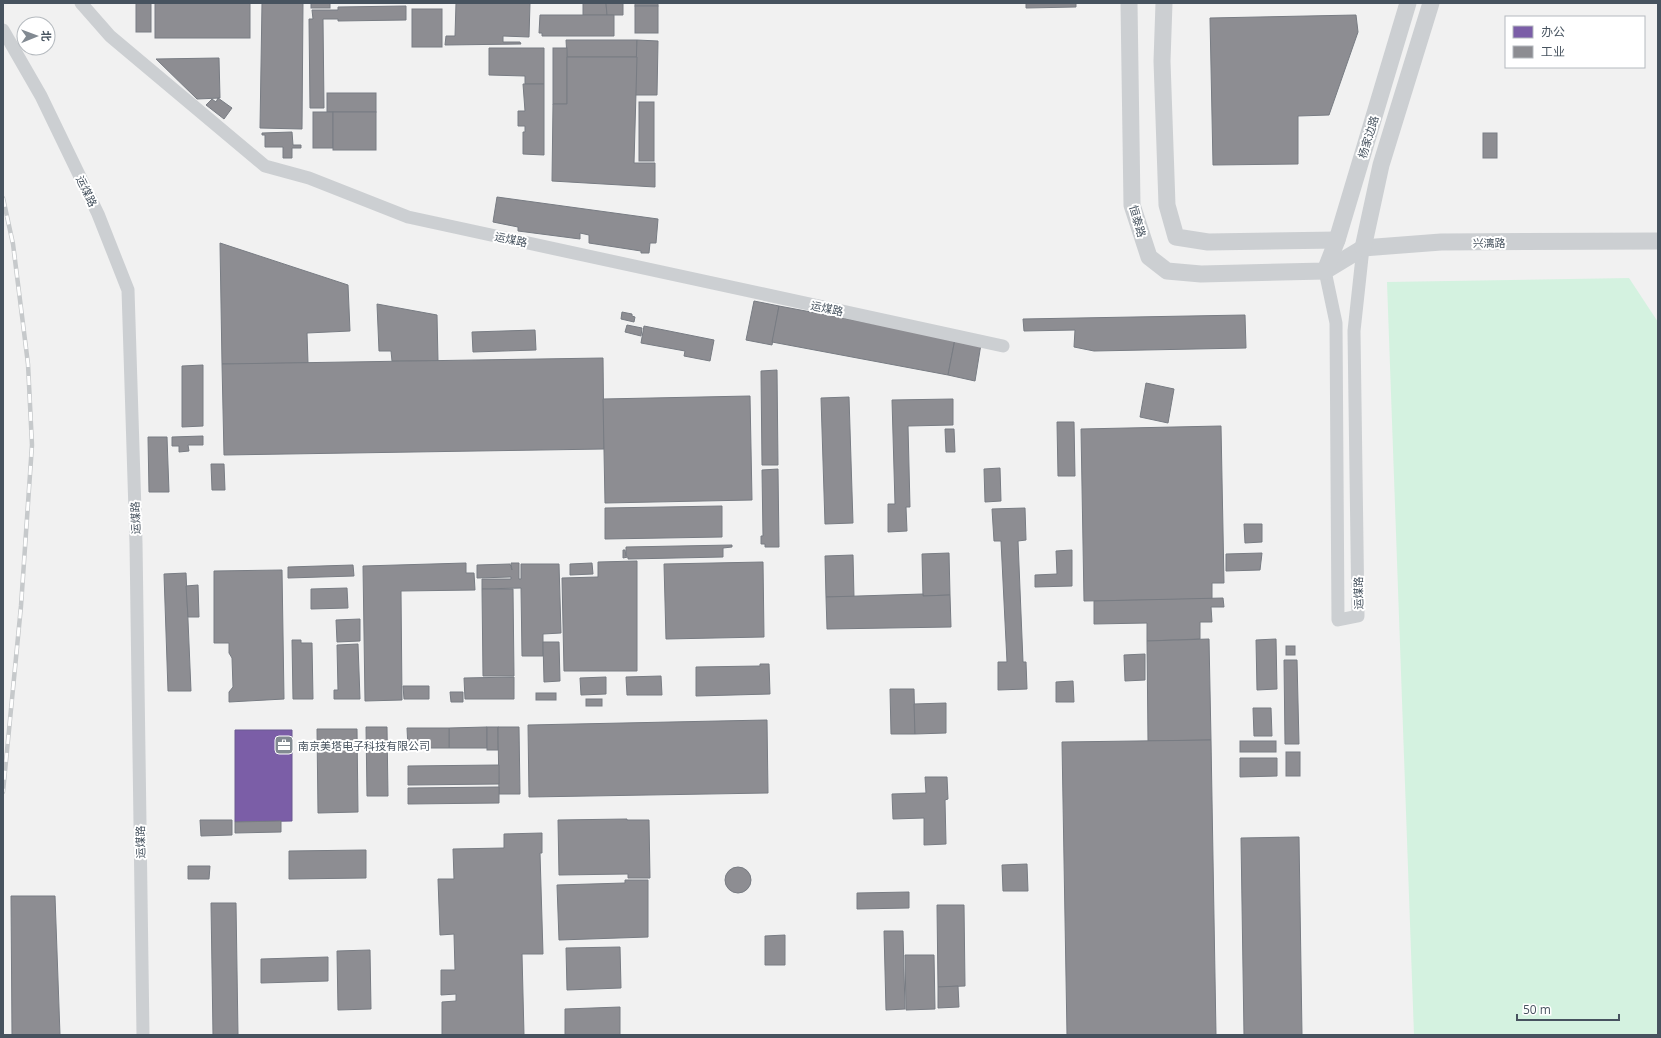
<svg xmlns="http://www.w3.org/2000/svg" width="1661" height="1038" font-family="'Open Sans','Noto Sans SC',sans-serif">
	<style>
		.green { fill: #d4f2e0 }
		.offices { fill: #7b5ea7; stroke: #6b5b91 }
		.industry { fill: #8d8d92; stroke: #787c83 }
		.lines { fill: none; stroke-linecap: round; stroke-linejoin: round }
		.minor { stroke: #cccfd2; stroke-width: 13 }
		.tertiary { stroke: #cccfd2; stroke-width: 17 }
		.rail-casing { stroke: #c6c9cb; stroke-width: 4.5 }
		.rail { stroke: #fff; stroke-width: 3; stroke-dasharray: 9; stroke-linecap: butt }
		.labels { text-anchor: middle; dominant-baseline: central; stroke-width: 4; stroke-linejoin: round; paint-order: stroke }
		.street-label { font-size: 11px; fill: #47535f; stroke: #fff }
		.poi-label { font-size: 11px; fill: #47535f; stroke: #fff; text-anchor: start }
	</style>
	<rect width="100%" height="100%" fill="#f1f1f1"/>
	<path class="green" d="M 1629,278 L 1658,322 L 1658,1035 L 1414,1035 L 1387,282 Z"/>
	<path class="offices" d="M 235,730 L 292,730 L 292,821 L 235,822 Z"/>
	<g class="industry">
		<rect x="136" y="3" width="15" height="29"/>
		<rect x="155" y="3" width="95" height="35"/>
		<path d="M 262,3 L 303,3 L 302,129 L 260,128 Z"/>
		<rect x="311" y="3" width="19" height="5"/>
		<path d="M 456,3 L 530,3 L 529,37 L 503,36 L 503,42 L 520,42 L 521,44 L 445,45 L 446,36 L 455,36 Z"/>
		<path d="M 583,3 L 606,3 L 607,15 L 583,15 Z"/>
		<path d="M 606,3 L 623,3 L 623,15 L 607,15 Z"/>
		<rect x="635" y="3" width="23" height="3"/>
		<path d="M 1026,3 L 1076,3 L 1076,7 L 1026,8 Z"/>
		<path d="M 406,6 L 406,20 L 338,21 L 338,19 L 323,19 L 324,108 L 310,108 L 309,19 L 313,19 L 312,10 L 338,10 L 338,7 Z"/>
		<rect x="635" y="6" width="23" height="27"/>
		<rect x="412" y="9" width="30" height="38"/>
		<path d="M 540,15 L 614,15 L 614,36 L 542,36 L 542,33 L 539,33 Z"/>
		<path d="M 1356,15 L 1358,32 L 1329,115 L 1298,116 L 1298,164 L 1213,165 L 1210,18 Z"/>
		<path d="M 566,40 L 637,40 L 637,57 L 567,57 Z"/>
		<path d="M 637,40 L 658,41 L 657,95 L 635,95 Z"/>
		<path d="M 489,48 L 544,48 L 544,84 L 525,84 L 525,76 L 489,75 Z"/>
		<rect x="553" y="48" width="14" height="56"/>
		<path d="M 567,57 L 637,57 L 634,163 L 655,163 L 655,187 L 552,181 L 553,104 L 567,104 Z"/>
		<path d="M 219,58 L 220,98 L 197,99 L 156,59 Z"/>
		<path d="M 523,84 L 544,84 L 544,155 L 523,154 L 523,132 L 525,132 L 525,126 L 518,126 L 518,111 L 525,111 Z"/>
		<rect x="327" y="93" width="49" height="19"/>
		<path d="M 218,98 L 232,108 L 224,119 L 206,105 L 212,99 L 216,102 Z"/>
		<rect x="639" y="102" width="15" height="59"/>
		<rect x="313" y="112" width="20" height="36"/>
		<rect x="333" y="112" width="43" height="38"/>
		<path d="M 292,132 L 293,145 L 301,145 L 301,148 L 292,148 L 292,158 L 283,158 L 283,147 L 265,147 L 265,135 L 262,135 L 262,133 Z"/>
		<rect x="1483" y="133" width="14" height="25"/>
		<path d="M 497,197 L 658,219 L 656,243 L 650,243 L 649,253 L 641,253 L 641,251 L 589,243 L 589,235 L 580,233 L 580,239 L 518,231 L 518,227 L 493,222 Z"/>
		<path d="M 220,243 L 348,285 L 350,331 L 307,333 L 308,363 L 222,364 Z"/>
		<path d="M 754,301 L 779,306 L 772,345 L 746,340 Z"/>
		<path d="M 377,304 L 437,315 L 438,361 L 392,361 L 391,351 L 379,351 Z"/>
		<path d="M 779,306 L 955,339 L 948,375 L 772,342 Z"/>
		<path d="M 622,312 L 632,314 L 632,316 L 635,317 L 634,322 L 621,319 Z"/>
		<path d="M 1245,315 L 1246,348 L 1094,351 L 1074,347 L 1075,330 L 1024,331 L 1023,319 Z"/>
		<path d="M 627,325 L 642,328 L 641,336 L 625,332 Z"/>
		<path d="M 644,326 L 714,340 L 710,361 L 684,356 L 685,351 L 641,343 Z"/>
		<path d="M 535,330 L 536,350 L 473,352 L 472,332 Z"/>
		<path d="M 955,339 L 981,344 L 975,381 L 948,375 Z"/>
		<path d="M 603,358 L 604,449 L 224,455 L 222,364 Z"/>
		<path d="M 203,365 L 203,426 L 182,427 L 182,366 Z"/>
		<path d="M 777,370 L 778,465 L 762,465 L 761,371 Z"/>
		<path d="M 1146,383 L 1174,389 L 1168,423 L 1140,417 Z"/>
		<path d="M 750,396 L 752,500 L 605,503 L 603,399 Z"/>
		<path d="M 849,397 L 853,523 L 825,524 L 821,398 Z"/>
		<path d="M 953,399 L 953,425 L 908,426 L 910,507 L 906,507 L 907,531 L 888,532 L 888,504 L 895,504 L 892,400 Z"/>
		<path d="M 1057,422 L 1074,422 L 1075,476 L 1058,476 Z"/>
		<path d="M 1221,426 L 1224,583 L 1212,583 L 1212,599 L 1084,601 L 1081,429 Z"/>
		<path d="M 945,429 L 954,429 L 955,452 L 946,452 Z"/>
		<path d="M 203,436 L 203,445 L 188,445 L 189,451 L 179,452 L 179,446 L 172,446 L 172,437 Z"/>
		<path d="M 148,437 L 167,437 L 169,492 L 149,492 Z"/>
		<path d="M 211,464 L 224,464 L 225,490 L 212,490 Z"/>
		<path d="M 1000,468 L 1001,501 L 985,502 L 984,469 Z"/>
		<path d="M 778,469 L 779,547 L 765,547 L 765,544 L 761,544 L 761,536 L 763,536 L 762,470 Z"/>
		<path d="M 722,506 L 722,537 L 605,539 L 605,508 Z"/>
		<path d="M 1025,508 L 1026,540 L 1018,541 L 1023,662 L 1026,662 L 1027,689 L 998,690 L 998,662 L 1007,662 L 1001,541 L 994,541 L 992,509 Z"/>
		<path d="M 1244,524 L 1262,524 L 1262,542 L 1245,543 Z"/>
		<path d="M 732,545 L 732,547 L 723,548 L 723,557 L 628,559 L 628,557 L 623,558 L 623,550 L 625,550 L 626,556 L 626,547 Z"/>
		<path d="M 1072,550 L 1072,586 L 1035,587 L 1035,575 L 1057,574 L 1056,551 Z"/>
		<path d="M 949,553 L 950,595 L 923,596 L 922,554 Z"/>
		<path d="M 1262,553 L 1260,570 L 1226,571 L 1226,554 Z"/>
		<path d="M 853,555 L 854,597 L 826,597 L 825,556 Z"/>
		<path d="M 637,561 L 637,671 L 564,671 L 562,578 L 598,577 L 598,562 Z"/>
		<path d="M 763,562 L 764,637 L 666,639 L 664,564 Z"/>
		<path d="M 466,563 L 466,573 L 474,573 L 475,590 L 401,591 L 402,700 L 365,701 L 363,566 Z"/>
		<path d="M 511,563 L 519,563 L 519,579 L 521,579 L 521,564 L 559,564 L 561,633 L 543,634 L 543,656 L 522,656 L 521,588 L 482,589 L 482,579 L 511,579 L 511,577 L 477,578 L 477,565 L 510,564 L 512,570 Z"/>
		<path d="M 592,563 L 593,574 L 570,575 L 570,564 Z"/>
		<path d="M 353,565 L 354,576 L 288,578 L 288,567 Z"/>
		<path d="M 282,570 L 284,699 L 229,702 L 229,692 L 233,687 L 232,658 L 229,653 L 229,643 L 214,643 L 214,571 Z"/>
		<path d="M 186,573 L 191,691 L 168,691 L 164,574 Z"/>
		<path d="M 198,585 L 199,617 L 188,617 L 186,586 Z"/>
		<path d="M 347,588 L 348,608 L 311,609 L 311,589 Z"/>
		<path d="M 482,589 L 513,589 L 514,676 L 483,676 Z"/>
		<path d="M 923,594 L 923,596 L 950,595 L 951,627 L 827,629 L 826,597 Z"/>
		<path d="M 1223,598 L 1224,607 L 1211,607 L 1212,622 L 1200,622 L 1200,639 L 1147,641 L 1147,623 L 1094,624 L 1094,601 Z"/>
		<path d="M 360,619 L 360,641 L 337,642 L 336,620 Z"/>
		<path d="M 1209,639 L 1211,740 L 1148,741 L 1147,641 Z"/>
		<path d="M 1276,639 L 1277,689 L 1257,690 L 1256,640 Z"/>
		<path d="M 292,640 L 301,640 L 301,643 L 312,643 L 313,699 L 293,699 Z"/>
		<path d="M 543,642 L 559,642 L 560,681 L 544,682 Z"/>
		<path d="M 358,644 L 360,699 L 334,699 L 334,690 L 338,690 L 337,645 Z"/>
		<rect x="1286" y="646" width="9" height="9"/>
		<path d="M 1145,654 L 1145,680 L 1125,681 L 1124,655 Z"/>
		<path d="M 1284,660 L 1297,660 L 1299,744 L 1285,744 Z"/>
		<path d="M 760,664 L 769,664 L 770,694 L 696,696 L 696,667 L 760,666 Z"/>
		<path d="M 661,676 L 662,695 L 627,695 L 626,677 Z"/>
		<path d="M 514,677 L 514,699 L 465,699 L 464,678 Z"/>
		<path d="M 606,677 L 606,694 L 581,695 L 580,678 Z"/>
		<path d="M 1073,681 L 1074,702 L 1056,702 L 1056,682 Z"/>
		<path d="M 403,686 L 429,686 L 429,699 L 404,699 Z"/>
		<path d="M 890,689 L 914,689 L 915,734 L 891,734 Z"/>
		<path d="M 450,692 L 463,692 L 463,702 L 451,702 Z"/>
		<rect x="536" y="693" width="20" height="7"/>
		<rect x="586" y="699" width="16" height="7"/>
		<path d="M 946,703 L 946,733 L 915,734 L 914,704 Z"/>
		<path d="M 1253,708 L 1271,708 L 1272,736 L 1254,736 Z"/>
		<path d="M 767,720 L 768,793 L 529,797 L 528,725 Z"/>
		<path d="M 366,727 L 387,727 L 388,796 L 367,796 Z"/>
		<path d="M 487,727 L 487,748 L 449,748 L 449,728 Z"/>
		<rect x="487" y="727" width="11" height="23"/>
		<path d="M 498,727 L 519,727 L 520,794 L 499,794 Z"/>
		<path d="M 407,728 L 449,728 L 449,748 L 408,748 Z"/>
		<path d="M 317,729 L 357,729 L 358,812 L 318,813 Z"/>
		<path d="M 1211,740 L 1216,1035 L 1067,1035 L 1062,742 Z"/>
		<rect x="1240" y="741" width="36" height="11"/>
		<rect x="1286" y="752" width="14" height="24"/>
		<path d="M 1240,758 L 1277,758 L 1277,776 L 1240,777 Z"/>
		<path d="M 499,765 L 499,784 L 408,785 L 408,766 Z"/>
		<path d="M 925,777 L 947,777 L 948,799 L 945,800 L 946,844 L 924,845 L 924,818 L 893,819 L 892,794 L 926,793 Z"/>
		<path d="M 499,787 L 499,803 L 408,804 L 408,788 Z"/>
		<path d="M 627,819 L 627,820 L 649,820 L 650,878 L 628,878 L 628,874 L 559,875 L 558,820 Z"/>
		<path d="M 200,820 L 232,820 L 232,835 L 201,836 Z"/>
		<path d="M 281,821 L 281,832 L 235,833 L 235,822 Z"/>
		<path d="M 542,833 L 542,853 L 540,853 L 543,954 L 522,954 L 524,1035 L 442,1035 L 442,1002 L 456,1001 L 456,994 L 441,995 L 441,970 L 455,970 L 454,934 L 440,935 L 438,879 L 454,879 L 453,849 L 504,848 L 504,834 Z"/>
		<path d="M 1299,837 L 1302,1035 L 1244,1035 L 1241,838 Z"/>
		<path d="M 366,850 L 366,878 L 289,879 L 289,851 Z"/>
		<path d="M 1027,864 L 1028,891 L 1003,891 L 1002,865 Z"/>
		<path d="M 188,866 L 210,866 L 209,879 L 188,879 Z"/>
		<circle cx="738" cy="880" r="13"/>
		<path d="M 625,880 L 648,880 L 648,937 L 559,940 L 557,885 L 625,883 Z"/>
		<path d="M 909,892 L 909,908 L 857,909 L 857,893 Z"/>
		<path d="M 11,896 L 55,896 L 60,1035 L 12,1035 Z"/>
		<path d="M 211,903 L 236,903 L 238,1035 L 213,1035 Z"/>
		<path d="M 937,905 L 964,905 L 965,986 L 938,987 Z"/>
		<path d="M 884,931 L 903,931 L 905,1009 L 886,1010 Z"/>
		<path d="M 785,935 L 785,965 L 765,965 L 765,936 Z"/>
		<path d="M 620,947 L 621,988 L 567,990 L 566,948 Z"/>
		<path d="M 370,950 L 371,1009 L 338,1010 L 337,951 Z"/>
		<path d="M 905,955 L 934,955 L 935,1009 L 906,1010 Z"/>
		<path d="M 328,957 L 328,981 L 261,983 L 261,959 Z"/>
		<path d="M 958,986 L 959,1007 L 938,1008 L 938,987 Z"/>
		<path d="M 620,1007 L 620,1035 L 565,1035 L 565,1009 Z"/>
	</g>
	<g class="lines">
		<g class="minor">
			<path d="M 81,3 L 110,36 L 265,166 L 309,178 L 408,217 L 1003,346"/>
			<path d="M 3,30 L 41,96 L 98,214 L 128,290 L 136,543 L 143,1035"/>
			<path d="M 1325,271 L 1336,323 L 1338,620 L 1358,616 L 1354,331 L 1363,248"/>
		</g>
		<g class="tertiary">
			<path d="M 1129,3 L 1132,205 L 1149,257 L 1167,271 L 1201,274 L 1325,271 L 1363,248 L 1441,242 L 1658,241"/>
			<path d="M 1164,3 L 1162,61 L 1167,205 L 1176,237 L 1208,242 L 1337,240"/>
			<path d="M 1363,248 L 1381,165 L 1431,3"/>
			<path d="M 1325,271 L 1337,240 L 1408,3"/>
		</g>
		<defs>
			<path id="rail" d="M 3,198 L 13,244 L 28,364 L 32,445 L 21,606 L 3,792"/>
		</defs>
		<use href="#rail" class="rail-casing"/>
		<use href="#rail" class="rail"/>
	</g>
	<defs>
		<symbol id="office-square" viewBox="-11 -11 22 22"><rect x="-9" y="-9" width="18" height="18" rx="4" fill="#828a92" stroke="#fff"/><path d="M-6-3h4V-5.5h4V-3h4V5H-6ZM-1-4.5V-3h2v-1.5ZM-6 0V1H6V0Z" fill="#fff"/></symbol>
	</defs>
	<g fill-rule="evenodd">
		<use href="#office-square" x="273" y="734" width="22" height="22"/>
	</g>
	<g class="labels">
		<g class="street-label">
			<text transform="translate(1368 137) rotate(-73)">杨家边路</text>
			<text transform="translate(87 191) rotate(64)">运煤路</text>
			<text transform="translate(1138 221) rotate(74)">恒泰路</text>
			<text transform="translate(511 239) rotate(12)">运煤路</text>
			<text x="1489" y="242">兴漓路</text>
			<text transform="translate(827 308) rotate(12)">运煤路</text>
			<text transform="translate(135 518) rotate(-92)">运煤路</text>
			<text transform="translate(1358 593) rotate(-91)">运煤路</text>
			<text transform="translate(140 842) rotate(-91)">运煤路</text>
		</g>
		<g class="poi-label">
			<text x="298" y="745">南京美塔电子科技有限公司</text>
		</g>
	</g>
	<rect width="1661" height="1038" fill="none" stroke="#47535f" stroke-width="8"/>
	<rect x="1505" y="16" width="140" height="52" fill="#ffffff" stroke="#b5babf"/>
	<rect x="1513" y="26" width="20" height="12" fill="#7b5ea7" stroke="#b5babf"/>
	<text x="1541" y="36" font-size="12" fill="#47535f">办公</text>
	<rect x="1513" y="46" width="20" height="12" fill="#8d8d92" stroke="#b5babf"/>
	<text x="1541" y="56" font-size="12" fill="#47535f">工业</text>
	<g transform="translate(36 36) rotate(89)"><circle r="19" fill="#ffffff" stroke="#b5babf"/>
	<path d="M0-3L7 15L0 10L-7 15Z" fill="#828a92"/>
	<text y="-6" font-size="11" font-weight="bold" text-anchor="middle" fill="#47535f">北</text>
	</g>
	<path d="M1517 1014v6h102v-6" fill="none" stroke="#47535f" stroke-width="2"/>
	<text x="1523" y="1014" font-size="12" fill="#47535f" stroke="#ffffff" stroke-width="3" paint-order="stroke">50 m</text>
</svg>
